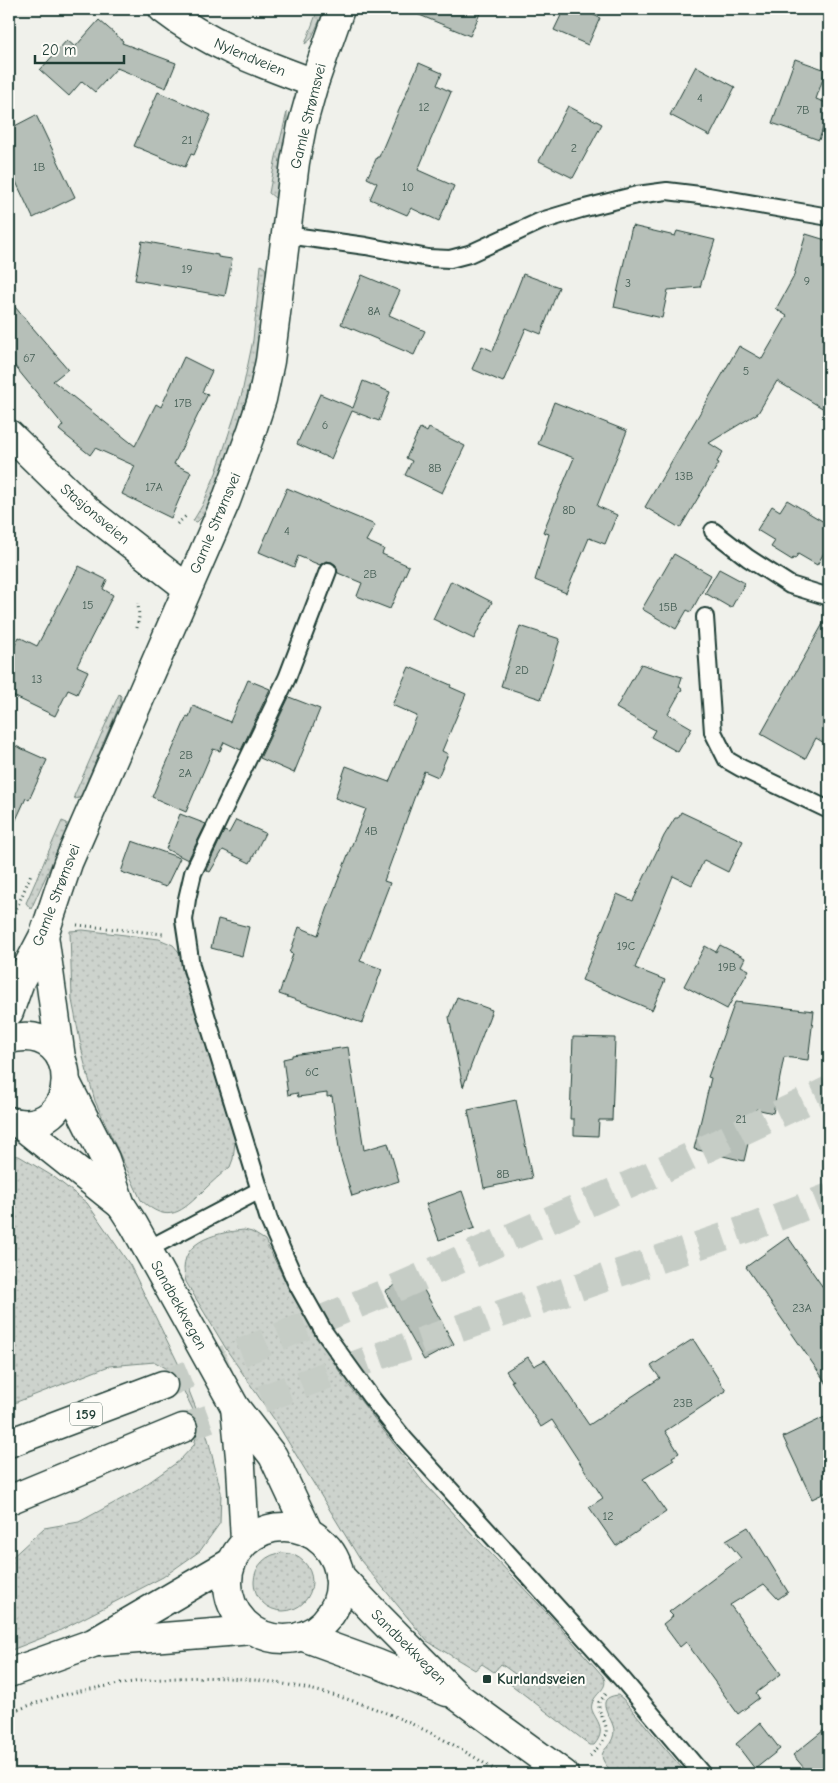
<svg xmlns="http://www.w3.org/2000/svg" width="838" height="1783" font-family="'Comic Neue',sans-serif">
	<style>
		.grass { fill: url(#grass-dots); stroke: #768880 }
		.building { fill: #b6bfb8; stroke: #1f3d34 }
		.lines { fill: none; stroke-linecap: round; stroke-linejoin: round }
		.highway-tunnel { stroke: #c6cdc6; stroke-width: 28; stroke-dasharray: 28 14; stroke-linecap: butt }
		.lane-casing { stroke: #1f3d34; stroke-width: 20 }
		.street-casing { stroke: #1f3d34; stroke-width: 31 }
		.secondary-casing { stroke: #1f3d34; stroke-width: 31 }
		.highway-casing { stroke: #1f3d34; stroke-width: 31 }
		.path { stroke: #1f3d34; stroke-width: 3; stroke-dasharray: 1 4; stroke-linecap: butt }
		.lane { stroke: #fdfcf7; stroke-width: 16 }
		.street { stroke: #fdfcf7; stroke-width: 28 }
		.secondary { stroke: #fdfcf7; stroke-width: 28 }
		.highway { stroke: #fdfcf7; stroke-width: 28 }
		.poi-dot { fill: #1f3d34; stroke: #fdfcf7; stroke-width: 2 }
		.labels { text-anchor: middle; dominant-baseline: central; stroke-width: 4; stroke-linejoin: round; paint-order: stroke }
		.number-label { font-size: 12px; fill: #455e55 }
		.shield { fill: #fdfcf7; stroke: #62766e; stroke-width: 1 }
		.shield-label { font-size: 14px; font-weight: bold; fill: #1f3d34 }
		.street-label { font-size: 15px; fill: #1f3d34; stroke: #fdfcf7 }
		.poi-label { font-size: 15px; font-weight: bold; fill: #1f3d34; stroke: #fdfcf7; text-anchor: start }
	</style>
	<defs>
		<pattern id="grass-dots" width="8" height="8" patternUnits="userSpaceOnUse" patternTransform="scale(1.25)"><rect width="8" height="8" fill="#cdd3cd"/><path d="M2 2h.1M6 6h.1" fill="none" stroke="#b0b6b1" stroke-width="1.8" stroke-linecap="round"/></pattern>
	</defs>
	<rect width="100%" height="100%" fill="#f0f1eb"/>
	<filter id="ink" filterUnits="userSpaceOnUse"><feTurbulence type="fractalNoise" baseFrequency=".02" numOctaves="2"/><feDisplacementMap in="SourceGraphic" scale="10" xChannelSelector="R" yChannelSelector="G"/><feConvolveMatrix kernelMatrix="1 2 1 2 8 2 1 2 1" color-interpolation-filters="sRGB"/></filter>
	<g filter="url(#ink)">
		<g class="grass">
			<path d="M 318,9 L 325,9 L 311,39 L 305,44 Z"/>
			<path d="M 287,112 L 287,135 L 275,198 L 269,193 L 276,157 Z"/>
			<path d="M 261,265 L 265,268 L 266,272 C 263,342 246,410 221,475 C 215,491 210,511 197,522 L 193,521 L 202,506 L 216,473 L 242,393 L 253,340 Z"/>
			<path d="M 119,694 L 121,696 L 120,704 L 82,793 L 79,798 L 75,799 L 74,796 Z"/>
			<path d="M 62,821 L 67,823 L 66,832 L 31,909 L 26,903 Z"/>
			<path d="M 83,930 L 159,939 L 173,945 L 179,952 L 233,1131 L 235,1142 L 233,1159 L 230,1167 C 221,1174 212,1182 204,1190 C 182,1212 168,1225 141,1200 L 95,1101 L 84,1061 L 72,1000 L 70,931 Z"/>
			<path d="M 9,1155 L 19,1156 L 54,1177 L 87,1203 L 130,1265 L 178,1363 L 208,1439 L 221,1492 L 220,1523 L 200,1551 L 163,1577 L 57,1632 L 9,1651 L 9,1560 L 44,1528 L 79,1522 L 138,1490 L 179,1461 L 194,1445 L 197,1434 L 195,1414 L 175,1373 L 155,1362 L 109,1366 L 9,1405 Z"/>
			<path d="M 244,1230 L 252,1232 L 265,1240 L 289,1289 L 318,1338 L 347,1383 L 424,1483 L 549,1615 L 603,1676 C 610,1689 595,1692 592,1704 C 588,1715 611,1726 594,1745 L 590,1745 L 509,1683 L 515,1674 L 501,1664 L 494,1672 L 482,1664 L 475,1670 L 427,1641 L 361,1561 L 276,1422 L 228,1352 L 186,1282 C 175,1242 213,1233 244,1230 Z"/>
			<circle cx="283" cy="1582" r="29"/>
			<path d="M 618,1695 L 623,1699 L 687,1774 L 614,1774 C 588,1748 613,1753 614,1731 C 614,1718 591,1698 618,1695 Z"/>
		</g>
		<g class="building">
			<path d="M 405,9 L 482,9 L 470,36 Z"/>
			<path d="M 564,9 L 581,9 L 600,18 L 588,45 L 554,30 Z"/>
			<path d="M 99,20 L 123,41 L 122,43 L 176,63 L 166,88 L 117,68 L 95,92 L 82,81 L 69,96 L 40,70 L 67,40 L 75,47 Z"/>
			<path d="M 795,59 L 826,70 L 816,99 L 829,104 L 829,110 L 819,140 L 772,123 Z"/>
			<path d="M 419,63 L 442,73 L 437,85 L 451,92 L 418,170 L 454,186 L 439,221 L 411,208 L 407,215 L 370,199 L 377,183 L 367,178 L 377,157 L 379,157 Z"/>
			<path d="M 696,66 L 735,87 L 710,136 L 670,115 Z"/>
			<path d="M 158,92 L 211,115 L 194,155 L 191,154 L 185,167 L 134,146 Z"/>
			<path d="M 568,106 L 602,124 L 573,178 L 539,161 Z"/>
			<path d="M 36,115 L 75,197 L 33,218 L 9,167 L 9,129 Z"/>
			<path d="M 632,226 L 675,236 L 677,231 L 715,240 L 700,287 L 668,290 L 662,318 L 614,307 Z"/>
			<path d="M 806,234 L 829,241 L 829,412 L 777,381 L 758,413 L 709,443 L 723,452 L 717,462 L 719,463 L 680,528 L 645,507 L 739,346 L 762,359 L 787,316 L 776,309 L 793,278 Z"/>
			<path d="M 142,241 L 218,255 L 218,257 L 232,259 L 225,296 L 135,280 Z"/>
			<path d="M 523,274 L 559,287 L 541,334 L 526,328 L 503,382 L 472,369 L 482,346 L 493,351 Z"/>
			<path d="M 362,275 L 400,291 L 389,315 L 425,331 L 414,355 L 341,324 Z"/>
			<path d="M 9,300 L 68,369 L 53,381 L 135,446 L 156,404 L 161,407 L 184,357 L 212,371 L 202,392 L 208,394 L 174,464 L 191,472 L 171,518 L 122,494 L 135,466 L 95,448 L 90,455 L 59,430 L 63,425 L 9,359 Z"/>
			<path d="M 363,381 L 390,392 L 379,421 L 352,411 L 331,459 L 297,444 L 320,394 L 353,408 Z"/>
			<path d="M 554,402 L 627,431 L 597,506 L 617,515 L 605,544 L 589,538 L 566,593 L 535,580 L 549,534 L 543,532 L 574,458 L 538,444 Z"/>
			<path d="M 420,428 L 427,432 L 429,428 L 465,446 L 442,493 L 405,475 L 412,461 L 406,458 Z"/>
			<path d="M 287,488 L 375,525 L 366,541 L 384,549 L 382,554 L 409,566 L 390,609 L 357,596 L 362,583 L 338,573 L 336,565 L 332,562 L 326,561 L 320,565 L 298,556 L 294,567 L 259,552 Z"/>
			<path d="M 787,500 L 829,525 L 829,544 L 817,565 L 798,554 L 795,559 L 793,558 L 792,560 L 771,547 L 775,541 L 757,530 L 772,506 L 780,511 Z"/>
			<path d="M 674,554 L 711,575 L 691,612 L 687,610 L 676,629 L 642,609 Z"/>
			<path d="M 79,566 L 107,580 L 103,589 L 113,595 L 77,666 L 88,671 L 77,694 L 68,690 L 55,716 L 9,694 L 9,657 L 19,637 L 37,646 Z"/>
			<path d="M 719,569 L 745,583 L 731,608 L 705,593 Z"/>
			<path d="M 451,581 L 492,602 L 474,639 L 433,619 Z"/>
			<path d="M 829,613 L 829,746 L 816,738 L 805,759 L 761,734 Z"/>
			<path d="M 520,626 L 560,639 L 541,699 L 501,686 Z"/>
			<path d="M 641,664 L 682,677 L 679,687 L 682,689 L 668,714 L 692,728 L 678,752 L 651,737 L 655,730 L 616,708 Z"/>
			<path d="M 409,667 L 451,685 L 450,687 L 466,694 L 442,751 L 448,754 L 438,777 L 424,771 L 384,881 L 390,883 L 360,961 L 382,969 L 362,1023 L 279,994 L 293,954 L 290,953 L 299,927 L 318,935 L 333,893 L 366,809 L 335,798 L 346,766 L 389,782 L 417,716 L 392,705 Z"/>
			<path d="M 248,680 L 270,689 L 241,750 L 224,742 L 220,751 L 213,749 L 186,812 L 152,797 L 187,716 L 189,717 L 193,706 L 230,722 Z"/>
			<path d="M 289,697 L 320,709 L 294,773 L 260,758 Z"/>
			<path d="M 9,743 L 47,760 L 29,800 L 26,798 L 9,835 Z"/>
			<path d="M 681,812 L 743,841 L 728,872 L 704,860 L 692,885 L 673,876 L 635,968 L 665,980 L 652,1010 L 582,980 L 617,894 L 633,901 L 664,836 L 675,818 L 678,818 Z"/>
			<path d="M 180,814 L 206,824 L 188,860 L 166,849 Z"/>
			<path d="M 236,820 L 265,833 L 250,863 L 223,850 L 210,872 L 206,870 L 224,831 L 229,833 Z"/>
			<path d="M 132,841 L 180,858 L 166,887 L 121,872 Z"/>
			<path d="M 218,919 L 249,927 L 242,956 L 211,948 Z"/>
			<path d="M 720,945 L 745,958 L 741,966 L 749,970 L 727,1009 L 684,986 L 705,946 L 716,952 Z"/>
			<path d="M 457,997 L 492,1010 L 463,1087 L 449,1017 Z"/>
			<path d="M 735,1002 L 814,1011 L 808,1060 L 784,1057 L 773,1113 L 756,1109 L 744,1161 L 694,1149 L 711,1078 L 708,1077 Z"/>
			<path d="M 573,1037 L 615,1038 L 612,1120 L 599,1120 L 598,1136 L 574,1135 L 574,1119 L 570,1119 Z"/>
			<path d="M 348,1047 L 364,1150 L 388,1143 L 399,1181 L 352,1196 L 340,1156 L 332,1096 L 327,1097 L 327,1093 L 298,1097 L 297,1093 L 288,1095 L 283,1059 L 292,1057 L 292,1055 Z"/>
			<path d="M 516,1100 L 532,1178 L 484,1188 L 468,1110 Z"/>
			<path d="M 462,1191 L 475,1228 L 439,1240 L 426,1204 Z"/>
			<path d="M 788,1237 L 829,1296 L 829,1387 L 746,1267 Z"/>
			<path d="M 415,1274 L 454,1344 L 424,1360 L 385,1291 Z"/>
			<path d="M 693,1339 L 726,1391 L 665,1431 L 679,1453 L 672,1457 L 674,1460 L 643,1479 L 666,1512 L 616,1546 L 589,1507 L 603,1498 L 552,1420 L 541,1427 L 511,1381 L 513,1381 L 506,1371 L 528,1357 L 534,1366 L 545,1360 L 589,1425 L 660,1378 L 651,1366 Z"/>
			<path d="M 829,1415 L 829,1491 L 812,1499 L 783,1437 Z"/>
			<path d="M 748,1527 L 788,1592 L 778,1599 L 764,1584 L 730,1605 L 781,1674 L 756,1693 L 759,1698 L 738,1714 L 686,1642 L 680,1647 L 663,1624 L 673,1616 L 669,1612 L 741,1558 L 726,1540 Z"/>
			<path d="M 760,1723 L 780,1749 L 755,1769 L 736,1744 Z"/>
			<path d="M 829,1726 L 829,1774 L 809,1774 L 793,1755 Z"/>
		</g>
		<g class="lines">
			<g class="highway-tunnel">
				<path d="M 163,1385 L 380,1295 L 649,1176 L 829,1090"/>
				<path d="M 183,1428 L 379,1356 L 755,1226 L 829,1197"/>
			</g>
			<defs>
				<g id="lane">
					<path d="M 286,235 L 366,246 L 428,258 L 450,259 L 469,254 L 541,221 L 581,209 L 637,195 L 667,191 L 708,196 L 829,217"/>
					<path d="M 713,531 L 748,558 L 790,585 L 829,597"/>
					<path d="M 328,571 L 287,678 L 193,873 L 187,899 L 184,920 L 191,966 L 269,1220 L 296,1282 L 324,1332 L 370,1396 L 405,1440 L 623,1680 L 702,1774"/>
					<path d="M 705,617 L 713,732 L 727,760 L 741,768 L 829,810"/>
					<path d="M 148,1249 L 260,1190"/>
				</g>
				<path id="street" d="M 163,9 C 209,45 260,63 314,83"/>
				<g id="secondary">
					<path d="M 9,434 L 87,510 L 187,588"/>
					<path d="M 44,935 L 61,1058"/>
					<path d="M 9,1012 L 20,981 L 44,935 L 68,863 L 226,501 L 252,430 L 262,399 L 270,361 L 295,162 L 302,126 L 314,83 L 340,9"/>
					<path d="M 9,1039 C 87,1020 82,1142 9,1121"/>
					<path d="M 67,1084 L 105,1159 L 121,1205 L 134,1225 L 235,1407 L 273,1456 L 309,1533"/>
					<path d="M 18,1123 L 121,1205"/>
					<path d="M 235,1407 L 241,1467 L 245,1541"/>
					<circle cx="284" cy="1583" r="56"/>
					<path d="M 339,1575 L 378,1616 L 457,1696 L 564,1774"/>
					<path d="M 301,1636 L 378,1664 L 447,1692"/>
				</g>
				<g id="highway">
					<path d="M 9,1443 L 163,1385"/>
					<path d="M 9,1500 L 183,1428"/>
					<path d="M 100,1642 L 252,1630"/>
					<path d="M 9,1673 L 93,1643 L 230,1563"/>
				</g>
			</defs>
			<use href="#lane" class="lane-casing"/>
			<use href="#street" class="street-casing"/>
			<use href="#secondary" class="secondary-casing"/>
			<use href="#highway" class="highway-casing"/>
			<g class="path">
				<path d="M 177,524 L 186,516"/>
				<path d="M 137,628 L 139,617 L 138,603"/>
				<path d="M 77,925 L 163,934"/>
				<path d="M 9,927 L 31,874"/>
				<path d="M 9,1713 C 23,1708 37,1702 52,1698 C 76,1691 101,1687 126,1683 C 265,1663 385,1697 501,1774"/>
				<path d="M 590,1756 C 600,1745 611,1736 604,1721 C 601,1714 598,1709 599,1702 L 606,1694"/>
			</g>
			<use href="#lane" class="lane"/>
			<use href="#street" class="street"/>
			<use href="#secondary" class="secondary"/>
			<use href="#highway" class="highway"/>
		</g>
	</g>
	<rect class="poi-dot" x="482" y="1674" width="10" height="10" rx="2.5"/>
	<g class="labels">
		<g class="number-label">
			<text x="700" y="98">4</text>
			<text x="424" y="107">12</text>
			<text x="803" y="110">7B</text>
			<text x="187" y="140">21</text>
			<text x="574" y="148">2</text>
			<text x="39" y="167">1B</text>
			<text x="408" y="187">10</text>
			<text x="187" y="269">19</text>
			<text x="807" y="281">9</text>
			<text x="628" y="283">3</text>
			<text x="374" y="311">8A</text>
			<text x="29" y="358">67</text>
			<text x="746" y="371">5</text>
			<text x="183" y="403">17B</text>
			<text x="325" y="425">6</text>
			<text x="435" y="468">8B</text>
			<text x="684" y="476">13B</text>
			<text x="154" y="487">17A</text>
			<text x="569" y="510">8D</text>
			<text x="287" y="531">4</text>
			<text x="370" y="574">2B</text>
			<text x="88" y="605">15</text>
			<text x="668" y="607">15B</text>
			<text x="522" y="670">2D</text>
			<text x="37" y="679">13</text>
			<text x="186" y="755">2B</text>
			<text x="185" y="773">2A</text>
			<text x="371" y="831">4B</text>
			<text x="626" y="946">19C</text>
			<text x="727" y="967">19B</text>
			<text x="312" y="1072">6C</text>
			<text x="741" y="1119">21</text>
			<text x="503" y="1174">8B</text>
			<text x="802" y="1308">23A</text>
			<text x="683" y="1403">23B</text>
			<text x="608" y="1516">12</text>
		</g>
		<rect class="shield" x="70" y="1402.5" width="32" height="23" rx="4"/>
		<g class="shield-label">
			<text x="86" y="1414">159</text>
		</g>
		<g class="street-label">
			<text transform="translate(250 57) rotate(23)">Nylendveien</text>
			<text transform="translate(308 116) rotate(-76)">Gamle Strømsvei</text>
			<text transform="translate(95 514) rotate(40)">Stasjonsveien</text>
			<text transform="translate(215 523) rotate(-67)">Gamle Strømsvei</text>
			<text transform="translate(56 895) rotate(-69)">Gamle Strømsvei</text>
			<text transform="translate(179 1305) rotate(61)">Sandbekkvegen</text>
			<text transform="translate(409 1647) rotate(45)">Sandbekkvegen</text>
		</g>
		<g class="poi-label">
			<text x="497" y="1679">Kurlandsveien</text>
		</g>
	</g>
	<rect width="838" height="1783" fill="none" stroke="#fdfcf7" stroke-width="30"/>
	<rect x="15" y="15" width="808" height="1753" fill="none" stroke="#1f3d34" stroke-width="2" filter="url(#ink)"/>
	<path d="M35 55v8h89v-8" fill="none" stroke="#1f3d34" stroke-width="2.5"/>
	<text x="42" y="55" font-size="15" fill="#1f3d34" stroke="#fdfcf7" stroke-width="4" paint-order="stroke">20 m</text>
</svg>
